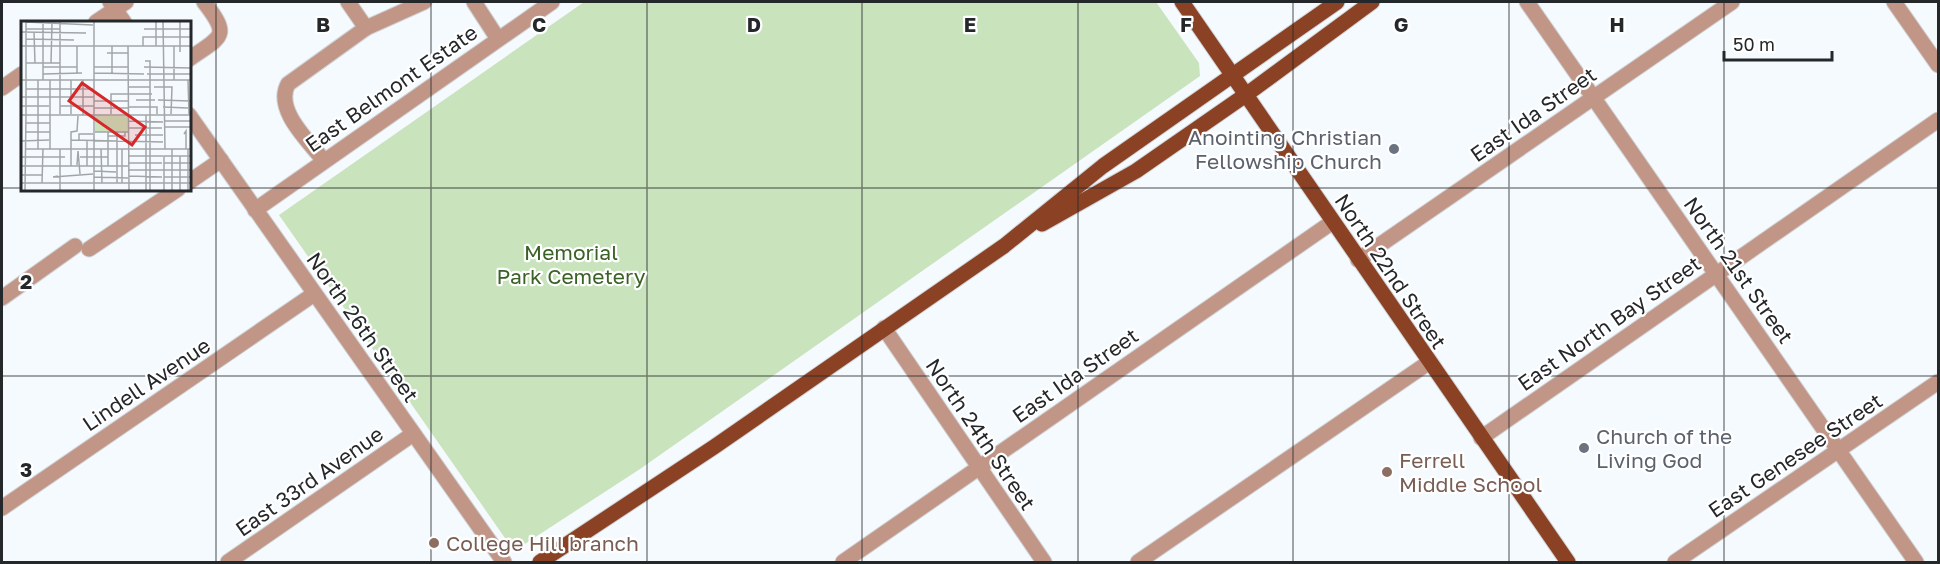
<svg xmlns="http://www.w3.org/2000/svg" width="1940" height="564" font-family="'Golos Text',sans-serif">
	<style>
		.green { fill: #c9e3bd }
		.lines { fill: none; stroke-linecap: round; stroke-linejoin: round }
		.minor-casing { stroke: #d0d4d8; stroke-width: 17 }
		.major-casing { stroke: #d0d4d8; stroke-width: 17 }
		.minor { stroke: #c29686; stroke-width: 15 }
		.major { stroke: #8b4224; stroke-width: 15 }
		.grid { fill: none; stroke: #25282a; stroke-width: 1.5; stroke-opacity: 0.55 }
		.worship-dot { fill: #6b7280; stroke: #fff; stroke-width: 2 }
		.education-dot { fill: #8d6e63; stroke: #fff; stroke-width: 2 }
		.labels { text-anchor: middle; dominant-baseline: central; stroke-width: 4.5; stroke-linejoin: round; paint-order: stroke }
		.street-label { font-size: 21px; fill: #25282a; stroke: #fff }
		.worship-label { font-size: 21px; fill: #5b616d; stroke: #fff; text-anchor: end }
		.park-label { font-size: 21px; fill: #3a6126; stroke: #fff }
		.education-label { font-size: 21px; fill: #785e54; stroke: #fff; text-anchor: start }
		.inset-road { fill: none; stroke: #a2a6a9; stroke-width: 1.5 }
		.view { fill: #d62828; fill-opacity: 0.15; stroke: #d62828; stroke-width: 3 }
		.inset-edge { fill: none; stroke: #25282a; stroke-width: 3 }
		.grid-label { font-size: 20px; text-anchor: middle; font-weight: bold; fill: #25282a; stroke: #fff; stroke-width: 4.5; stroke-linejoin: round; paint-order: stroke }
	</style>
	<rect width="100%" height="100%" fill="#f5fafe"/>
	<path class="green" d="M 584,2 L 1156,2 L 1199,63 L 1200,76 L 640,469 L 517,549 L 512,548 L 279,215 Z"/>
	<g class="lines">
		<defs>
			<g id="minor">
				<path d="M 110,2 L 124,22"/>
				<path d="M 348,2 L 366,28"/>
				<path d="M 474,2 L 498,39"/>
				<path d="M 1527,2 L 1916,562"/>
				<path d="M 1894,2 L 1938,65"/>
				<path d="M 96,22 L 126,2"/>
				<path d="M 189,59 C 222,36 231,37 204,2"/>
				<path d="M 2,88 L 22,74"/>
				<path d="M 189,115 L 504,562"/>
				<path d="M 324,161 C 309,141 274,110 288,84 L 366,28 L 424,2"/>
				<path d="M 189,182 L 221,160"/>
				<path d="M 255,210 L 552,2"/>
				<path d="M 89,249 L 178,189"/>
				<path d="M 1358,260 L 1732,2"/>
				<path d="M 2,298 L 75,246"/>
				<path d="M 884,328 L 1044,562"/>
				<path d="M 1481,438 L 1938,120"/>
				<path d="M 2,508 L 314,294"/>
				<path d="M 228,562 L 413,434"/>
				<path d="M 843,562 L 1331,223"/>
				<path d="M 1138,562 L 1428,363"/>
				<path d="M 1675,562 L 1938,382"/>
			</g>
			<g id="major">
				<path d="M 1182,2 L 1568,562"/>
				<path d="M 1042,224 L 1136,171 L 1247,94 L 1372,2"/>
				<path d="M 540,562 L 714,447 L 1004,246 L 1103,166 L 1337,2"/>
			</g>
		</defs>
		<use href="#minor" class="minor-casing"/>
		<use href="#major" class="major-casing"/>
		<use href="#minor" class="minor"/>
		<use href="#major" class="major"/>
	</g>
	<path class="grid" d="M 216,2 L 216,562M 431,2 L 431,562M 647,2 L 647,562M 862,2 L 862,562M 1078,2 L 1078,562M 1293,2 L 1293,562M 1509,2 L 1509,562M 1724,2 L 1724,562M 2,188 L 22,188M 189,188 L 1938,188M 2,376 L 1938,376"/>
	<g class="worship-dot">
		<circle cx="1394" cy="149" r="6"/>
		<circle cx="1584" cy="448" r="6"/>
	</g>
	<g class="education-dot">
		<circle cx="1387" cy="472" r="6"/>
		<circle cx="434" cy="543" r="6"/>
	</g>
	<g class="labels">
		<g class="street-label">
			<text transform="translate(391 88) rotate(-35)">East Belmont Estate</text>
			<text transform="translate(1533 114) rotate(-35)">East Ida Street</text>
			<text transform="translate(1739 270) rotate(55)">North 21st Street</text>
			<text transform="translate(1391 271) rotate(56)">North 22nd Street</text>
			<text transform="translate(1609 323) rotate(-35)">East North Bay Street</text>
			<text transform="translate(363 327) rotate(55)">North 26th Street</text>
			<text transform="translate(1075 375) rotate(-35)">East Ida Street</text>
			<text transform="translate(146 384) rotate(-34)">Lindell Avenue</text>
			<text transform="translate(981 434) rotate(56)">North 24th Street</text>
			<text transform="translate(1795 455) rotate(-34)">East Genesee Street</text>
			<text transform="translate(309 481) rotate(-35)">East 33rd Avenue</text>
		</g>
		<g class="worship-label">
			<text x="1382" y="137">Anointing Christian<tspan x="1382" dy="24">Fellowship Church</tspan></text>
			<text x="1596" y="436" text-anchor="start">Church of the<tspan x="1596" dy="24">Living God</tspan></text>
		</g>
		<g class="park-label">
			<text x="571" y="252">Memorial<tspan x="571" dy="24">Park Cemetery</tspan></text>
		</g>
		<g class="education-label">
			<text x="1399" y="460">Ferrell<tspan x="1399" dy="24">Middle School</tspan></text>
			<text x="446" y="543">College Hill branch</text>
		</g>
	</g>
	<g transform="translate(21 21)">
		<rect width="170" height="170" fill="#f5fafe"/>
		<path d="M 74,94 L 107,95 L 107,111 L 74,111 Z" fill="#c9e3bd"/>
		<path class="inset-road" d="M 22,0 L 22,59M 39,0 L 39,93M 135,0 L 135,25M 142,0 L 144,128M 159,0 L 159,31M 5,1 L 72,4M 5,8 L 39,8M 123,8 L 170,8M 0,11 L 65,12M 13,11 L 14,42M 5,18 L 53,19M 0,25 L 170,25M 91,25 L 91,52M 107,25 L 108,169M 122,25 L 122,16 L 170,16M 86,32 L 107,32M 124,40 L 129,40 L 129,169M 5,42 L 39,42M 30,42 L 31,2M 22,46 L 56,46M 73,46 L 107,46M 123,46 L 170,47M 56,52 L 56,25M 73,52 L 123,53M 22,53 L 61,52M 126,53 L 170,53M 0,59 L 170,59M 17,59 L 17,128M 29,59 L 29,128M 153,59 L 153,25M 167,59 L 168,93M 107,66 L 129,66M 133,66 L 151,66 L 150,93M 5,68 L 72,68M 0,76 L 73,76M 115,79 L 134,79M 137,79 L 170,80M 73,80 L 107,80M 0,85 L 28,85M 39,85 L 73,85M 107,86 L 136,86 L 136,93M 142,86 L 167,87M 73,87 L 107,87M 5,93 L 5,0M 50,93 L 50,59M 90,93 L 90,73 L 131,73M 0,94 L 140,94M 62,94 L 62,59M 138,94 L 170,94M 107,100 L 142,101M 143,100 L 170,100M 5,102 L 29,102M 143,106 L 170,106M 107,107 L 141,107M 5,111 L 29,111M 74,111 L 107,111M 163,113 L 165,110 L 165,128M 114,114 L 142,114M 87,115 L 104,115 L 104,111M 50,119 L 142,121M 58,119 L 58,113 L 72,113M 73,119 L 73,0M 0,120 L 28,119M 5,128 L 170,128M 80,128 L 81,162M 101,128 L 101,162M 107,135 L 142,135M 159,135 L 159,169M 0,136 L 44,136M 59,136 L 87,136M 107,142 L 141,142M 143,142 L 170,142M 56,144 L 57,130 L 59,153M 0,145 L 107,145M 50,145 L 50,111 L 56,110 L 57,95M 66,145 L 66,120M 87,145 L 87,111M 107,149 L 170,149M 73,150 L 95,151M 0,154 L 22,154M 37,155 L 32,156 L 72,153M 108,155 L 141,156M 73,156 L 107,157M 143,156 L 170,156M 0,162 L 170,162M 21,162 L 22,128M 96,162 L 96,111M 4,169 L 5,93M 39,169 L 39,128M 73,169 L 73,116M 125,169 L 125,94M 143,169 L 143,135 L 170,135M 151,169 L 151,128M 167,169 L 167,128"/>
		<path class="view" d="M 61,62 L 124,106 L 111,124 L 48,80 Z"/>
		<rect width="170" height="170" class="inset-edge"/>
	</g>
	<g class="grid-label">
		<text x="323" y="32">B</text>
		<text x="539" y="32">C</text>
		<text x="754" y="32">D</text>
		<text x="970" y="32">E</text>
		<text x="1186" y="32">F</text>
		<text x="1401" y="32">G</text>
		<text x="1617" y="32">H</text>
		<text x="26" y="289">2</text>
		<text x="26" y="477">3</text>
	</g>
	<rect width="1940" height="564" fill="none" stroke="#25282a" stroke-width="6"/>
	<path d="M1724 51v9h108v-9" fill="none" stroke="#25282a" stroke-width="3"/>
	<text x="1733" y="51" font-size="18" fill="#25282a" stroke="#ffffff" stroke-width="4.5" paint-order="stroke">50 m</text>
</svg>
